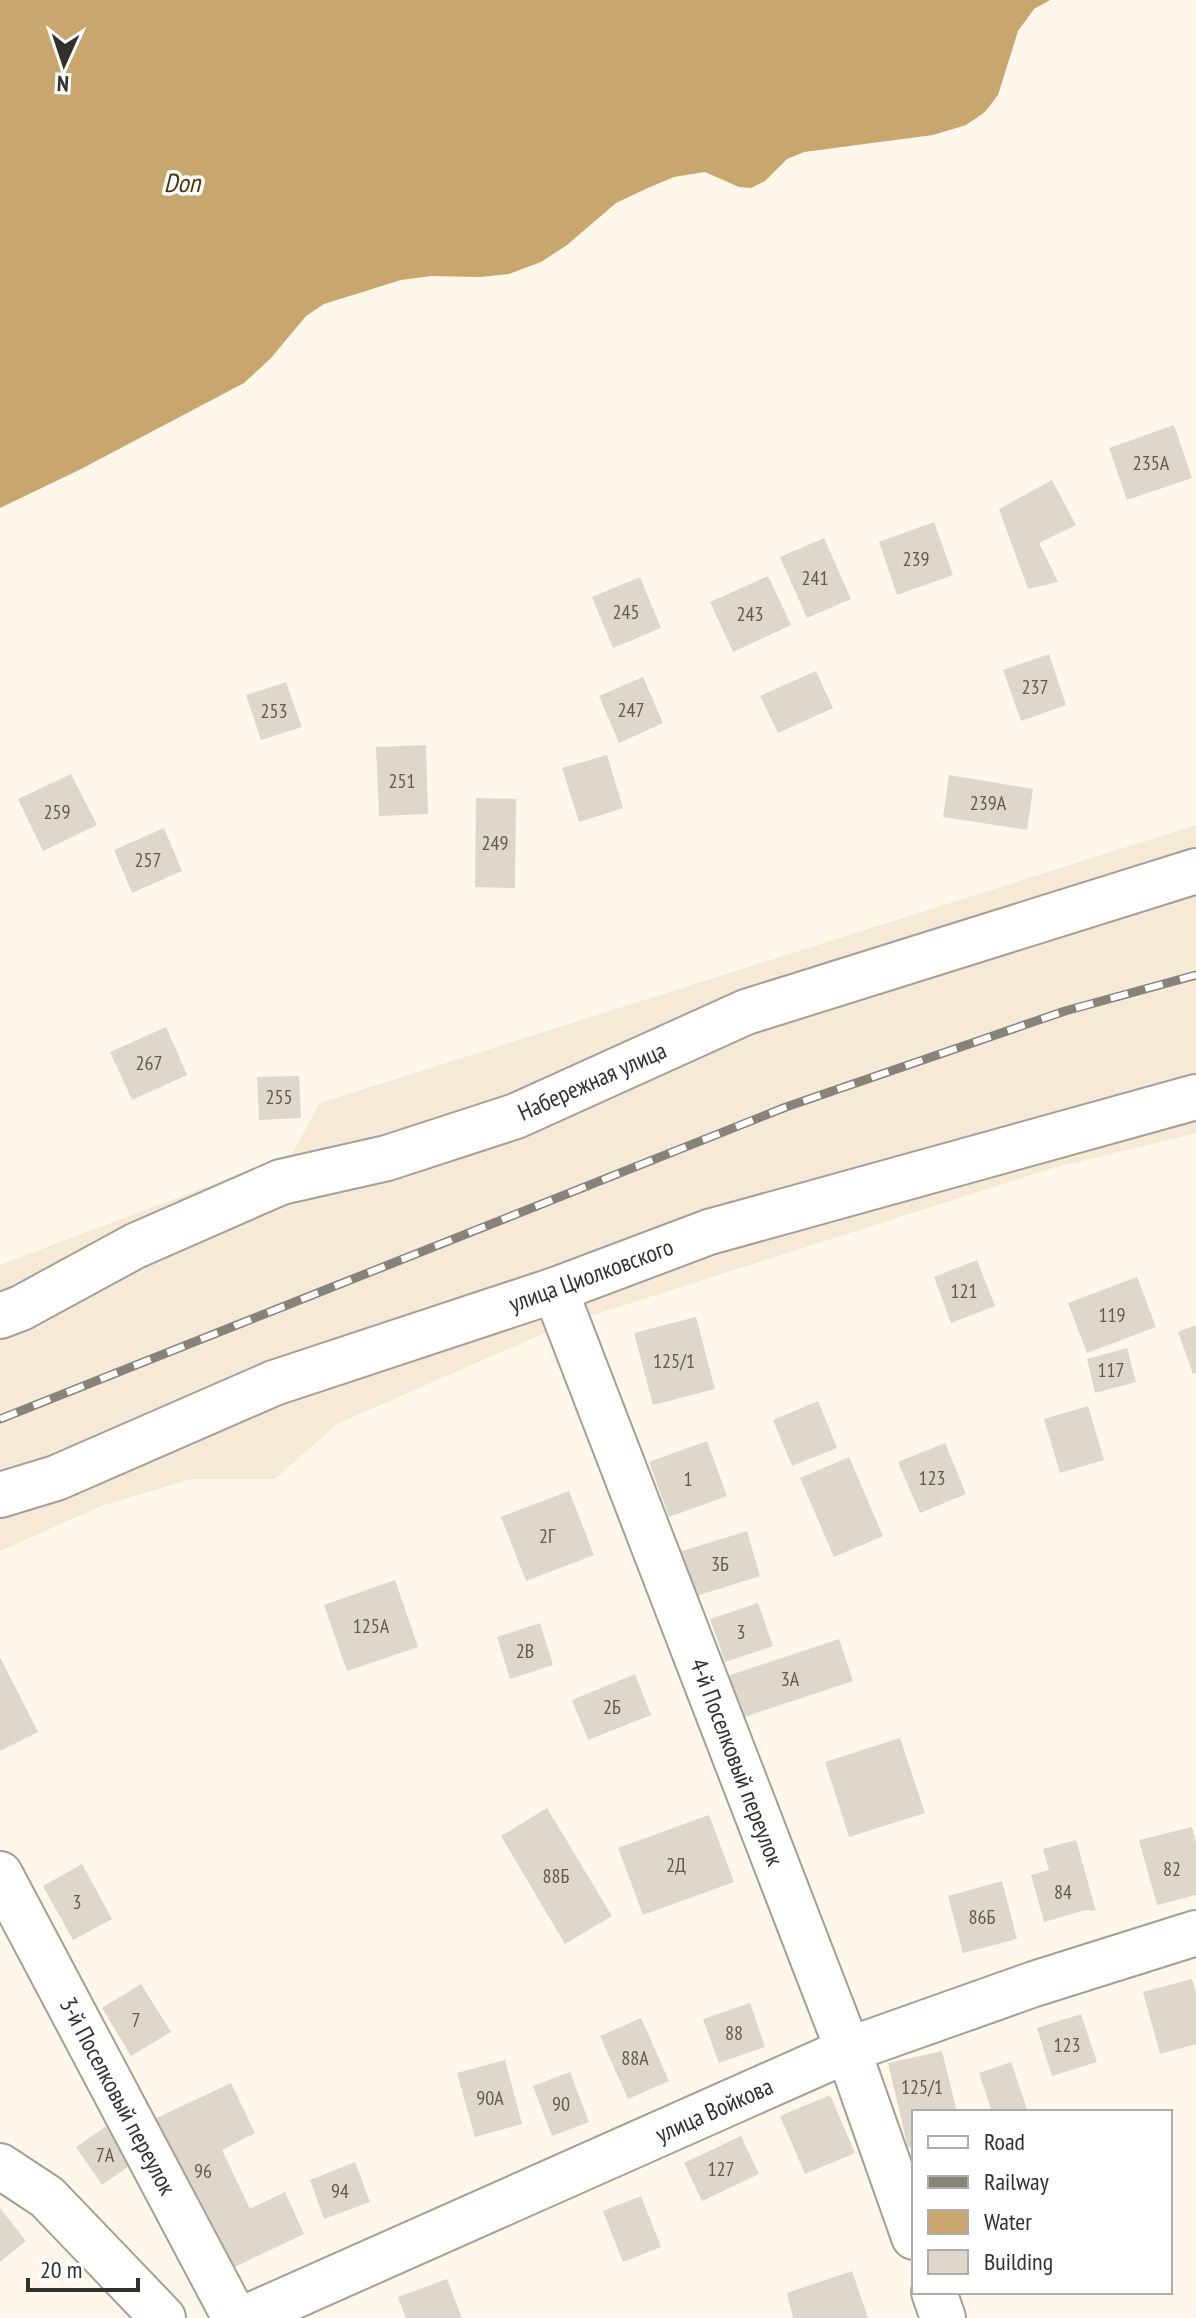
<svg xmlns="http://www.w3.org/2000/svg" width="1196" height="2318" font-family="'PT Sans Narrow',sans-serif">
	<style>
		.built { fill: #f6ead7 }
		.water { fill: #c8a66e }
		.building { fill: #dfd7cb }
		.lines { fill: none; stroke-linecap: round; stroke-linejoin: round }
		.minor-casing { stroke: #a79f94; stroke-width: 48 }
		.minor { stroke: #fff; stroke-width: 44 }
		.rail-casing { stroke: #87827a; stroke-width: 9 }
		.rail { stroke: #fff; stroke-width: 6; stroke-dasharray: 18; stroke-linecap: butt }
		.labels { text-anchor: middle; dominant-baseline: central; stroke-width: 7; stroke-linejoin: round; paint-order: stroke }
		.number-label { font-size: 20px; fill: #5f5a54 }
		.street-label { font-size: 24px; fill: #34312d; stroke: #fff }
		.water-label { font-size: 26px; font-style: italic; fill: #4c3404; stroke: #fff }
	</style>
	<rect width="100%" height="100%" fill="#fff7ea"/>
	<path class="built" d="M 1196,825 L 1196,1133 L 1050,1169 L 565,1324 L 337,1424 L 275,1479 L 191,1479 L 101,1506 L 0,1551 L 0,1265 L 292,1154 L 320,1103 Z"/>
	<path class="water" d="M 0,0 L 1050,0 L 1034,9 L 1018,31 L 998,95 L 985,112 L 966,125 L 933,135 L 804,152 L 787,159 L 765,181 L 751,188 L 739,187 L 705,172 L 674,177 L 650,187 L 616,203 L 567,245 L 541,262 L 509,274 L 480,277 L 431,276 L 401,280 L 324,304 L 306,316 L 271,358 L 244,383 L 81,469 L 0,508 Z"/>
	<g class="building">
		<path d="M 1174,425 L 1192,478 L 1127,500 L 1109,448 Z"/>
		<path d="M 1052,480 L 1076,525 L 1039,543 L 1058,582 L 1028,589 L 999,509 Z"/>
		<path d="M 934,522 L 953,575 L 897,595 L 879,542 Z"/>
		<path d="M 824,538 L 851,599 L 807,618 L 780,557 Z"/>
		<path d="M 768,576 L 791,625 L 733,652 L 710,602 Z"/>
		<path d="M 640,577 L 661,628 L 613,648 L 592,597 Z"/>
		<path d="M 1049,654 L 1066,705 L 1021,721 L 1003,670 Z"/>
		<path d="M 816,671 L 833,708 L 778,733 L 760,696 Z"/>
		<path d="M 643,677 L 663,723 L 619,743 L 599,696 Z"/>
		<path d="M 286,682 L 302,727 L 261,740 L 246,695 Z"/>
		<path d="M 426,745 L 428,814 L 379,816 L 376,747 Z"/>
		<path d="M 607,755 L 623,808 L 579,822 L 562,768 Z"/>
		<path d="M 71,774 L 97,825 L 43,851 L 18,799 Z"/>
		<path d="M 949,775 L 1033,789 L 1027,830 L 943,817 Z"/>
		<path d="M 476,798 L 516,799 L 515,888 L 475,887 Z"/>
		<path d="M 164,828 L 182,871 L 132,893 L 114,850 Z"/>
		<path d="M 166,1027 L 187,1075 L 132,1100 L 110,1052 Z"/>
		<path d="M 299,1076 L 301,1118 L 259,1120 L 257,1077 Z"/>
		<path d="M 977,1260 L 995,1306 L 951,1323 L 934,1277 Z"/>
		<path d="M 1137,1277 L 1156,1327 L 1087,1353 L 1068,1303 Z"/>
		<path d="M 696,1317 L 715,1389 L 653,1405 L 634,1333 Z"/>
		<path d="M 1196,1325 L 1196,1373 L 1193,1374 L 1178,1332 Z"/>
		<path d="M 1127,1348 L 1136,1382 L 1095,1393 L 1087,1359 Z"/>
		<path d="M 818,1401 L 837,1448 L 792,1466 L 773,1420 Z"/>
		<path d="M 1088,1406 L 1104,1460 L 1060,1473 L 1044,1419 Z"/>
		<path d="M 707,1441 L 727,1496 L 669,1517 L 649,1462 Z"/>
		<path d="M 945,1443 L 966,1494 L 920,1513 L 898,1462 Z"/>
		<path d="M 849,1457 L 883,1536 L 834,1557 L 800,1478 Z"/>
		<path d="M 569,1491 L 594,1555 L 526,1581 L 501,1517 Z"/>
		<path d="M 747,1531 L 760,1576 L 693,1597 L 679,1552 Z"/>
		<path d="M 395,1580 L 418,1647 L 347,1671 L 324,1605 Z"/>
		<path d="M 758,1603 L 773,1646 L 725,1662 L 710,1619 Z"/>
		<path d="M 540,1623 L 553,1665 L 510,1679 L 497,1637 Z"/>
		<path d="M 839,1639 L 853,1681 L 741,1718 L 727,1676 Z"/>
		<path d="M 0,1657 L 38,1732 L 0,1751 Z"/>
		<path d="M 635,1674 L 651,1715 L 588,1740 L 572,1700 Z"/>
		<path d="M 900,1738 L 925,1813 L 849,1837 L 825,1762 Z"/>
		<path d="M 547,1808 L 612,1916 L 565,1944 L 501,1836 Z"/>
		<path d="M 709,1815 L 734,1882 L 643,1915 L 618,1848 Z"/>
		<path d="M 1192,1827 L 1196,1843 L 1196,1895 L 1157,1905 L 1139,1840 Z"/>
		<path d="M 1076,1840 L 1096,1911 L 1086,1910 L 1044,1922 L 1031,1875 L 1049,1870 L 1043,1849 Z"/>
		<path d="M 82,1864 L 112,1919 L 73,1940 L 43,1886 Z"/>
		<path d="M 1002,1881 L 1017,1939 L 963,1953 L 948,1896 Z"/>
		<path d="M 1192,1979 L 1196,1993 L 1196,2044 L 1160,2054 L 1143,1992 Z"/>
		<path d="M 141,1984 L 171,2032 L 131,2056 L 102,2008 Z"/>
		<path d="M 750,2003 L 765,2047 L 719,2063 L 703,2019 Z"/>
		<path d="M 1081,2014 L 1097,2062 L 1052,2076 L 1037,2028 Z"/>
		<path d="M 641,2018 L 669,2081 L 628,2099 L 600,2036 Z"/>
		<path d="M 942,2051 L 957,2112 L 914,2112 L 914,2146 L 908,2148 L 888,2063 Z"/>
		<path d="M 505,2060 L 522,2124 L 475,2137 L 457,2073 Z"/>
		<path d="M 1011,2062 L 1028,2112 L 992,2112 L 979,2073 Z"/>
		<path d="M 570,2072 L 589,2122 L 552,2136 L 533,2086 Z"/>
		<path d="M 231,2083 L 255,2133 L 222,2150 L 250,2209 L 285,2192 L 304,2234 L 222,2273 L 150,2121 Z"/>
		<path d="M 830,2095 L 855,2153 L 805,2174 L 780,2116 Z"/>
		<path d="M 108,2125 L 135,2162 L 102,2185 L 76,2147 Z"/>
		<path d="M 741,2136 L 759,2174 L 702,2201 L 684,2163 Z"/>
		<path d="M 355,2162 L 370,2202 L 324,2219 L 310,2180 Z"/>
		<path d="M 641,2196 L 661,2247 L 623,2262 L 603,2211 Z"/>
		<path d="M 0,2208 L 26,2241 L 0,2262 Z"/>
		<path d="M 852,2271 L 868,2318 L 793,2318 L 787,2293 Z"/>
		<path d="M 447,2279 L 462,2318 L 406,2318 L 398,2297 Z"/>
	</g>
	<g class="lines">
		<defs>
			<g id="minor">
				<path d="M 555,1290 L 848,2050 L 914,2237"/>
				<path d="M 0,1316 L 21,1308 L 135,1246 L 281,1182 L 387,1158 L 516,1116 L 746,1012 L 1196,871"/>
				<path d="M 0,1495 L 56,1478 L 274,1383 L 555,1290 L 709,1232 L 1196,1097"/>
				<path d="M 0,1874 L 235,2318"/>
				<path d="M 0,2166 L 47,2197 L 163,2318"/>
				<path d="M 934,2292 L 943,2318"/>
				<path d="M 245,2318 L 848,2050 L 1034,1984 L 1196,1933"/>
			</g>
		</defs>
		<use href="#minor" class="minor-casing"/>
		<use href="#minor" class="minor"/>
		<defs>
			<path id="rail" d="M 0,1419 L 786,1107 L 1065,1011 L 1196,975"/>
		</defs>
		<use href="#rail" class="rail-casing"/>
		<use href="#rail" class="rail"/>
	</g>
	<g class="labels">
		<g class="number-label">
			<text x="1151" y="463">235А</text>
			<text x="916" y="559">239</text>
			<text x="815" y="578">241</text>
			<text x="626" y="612">245</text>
			<text x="750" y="614">243</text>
			<text x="1035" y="687">237</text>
			<text x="631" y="710">247</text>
			<text x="274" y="711">253</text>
			<text x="402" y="781">251</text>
			<text x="988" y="803">239А</text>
			<text x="57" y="812">259</text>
			<text x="495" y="843">249</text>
			<text x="148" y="860">257</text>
			<text x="149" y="1063">267</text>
			<text x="279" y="1097">255</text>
			<text x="964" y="1291">121</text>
			<text x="1112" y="1315">119</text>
			<text x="674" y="1361">125/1</text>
			<text x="1111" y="1370">117</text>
			<text x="932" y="1478">123</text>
			<text x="688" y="1479">1</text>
			<text x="547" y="1536">2Г</text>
			<text x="720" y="1564">3Б</text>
			<text x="371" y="1626">125А</text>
			<text x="741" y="1632">3</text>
			<text x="525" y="1651">2В</text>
			<text x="790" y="1679">3А</text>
			<text x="612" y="1707">2Б</text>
			<text x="676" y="1865">2Д</text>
			<text x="1172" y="1869">82</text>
			<text x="556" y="1876">88Б</text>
			<text x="1063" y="1892">84</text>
			<text x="77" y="1902">3</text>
			<text x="982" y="1917">86Б</text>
			<text x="136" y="2020">7</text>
			<text x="734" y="2033">88</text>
			<text x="1067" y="2045">123</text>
			<text x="635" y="2058">88А</text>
			<text x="922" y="2087">125/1</text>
			<text x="490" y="2098">90А</text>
			<text x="561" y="2104">90</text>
			<text x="105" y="2155">7А</text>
			<text x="721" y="2169">127</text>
			<text x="203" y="2171">96</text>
			<text x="340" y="2191">94</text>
		</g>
		<g class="street-label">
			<text transform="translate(592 1081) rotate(-24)">Набережная улица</text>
			<text transform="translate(591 1275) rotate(-20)">улица Циолковского</text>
			<text transform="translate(737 1762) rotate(69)">4-й Поселковый переулок</text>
			<text transform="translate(118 2096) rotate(62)">3-й Поселковый переулок</text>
			<text transform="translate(714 2110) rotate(-24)">улица Войкова</text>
		</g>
		<g class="water-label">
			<text x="182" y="182">Don</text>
		</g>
	</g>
	<rect x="912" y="2110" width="260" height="184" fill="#ffffff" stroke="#aeadab" stroke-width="2"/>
	<rect x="928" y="2136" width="40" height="12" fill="#ffffff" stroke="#aeadab" stroke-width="2"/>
	<text x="984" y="2150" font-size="24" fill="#34312d">Road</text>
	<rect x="928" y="2176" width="40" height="12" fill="#87827a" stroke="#aeadab" stroke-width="2"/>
	<text x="984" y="2190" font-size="24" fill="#34312d">Railway</text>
	<rect x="928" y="2210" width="40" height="24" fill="#c8a66e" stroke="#aeadab" stroke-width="2"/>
	<text x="984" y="2230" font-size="24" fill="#34312d">Water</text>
	<rect x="928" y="2250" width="40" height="24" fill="#dfd7cb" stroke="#aeadab" stroke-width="2"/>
	<text x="984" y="2270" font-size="24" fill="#34312d">Building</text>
	<g transform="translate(64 64) rotate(183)" stroke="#ffffff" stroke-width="6" paint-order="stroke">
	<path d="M0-6L14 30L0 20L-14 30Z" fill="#34312d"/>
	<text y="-12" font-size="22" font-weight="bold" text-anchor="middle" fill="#34312d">N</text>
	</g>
	<path d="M28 2278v12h110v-12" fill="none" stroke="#34312d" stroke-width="4"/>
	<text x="40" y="2278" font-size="24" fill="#34312d" stroke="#ffffff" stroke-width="6" paint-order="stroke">20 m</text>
</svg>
